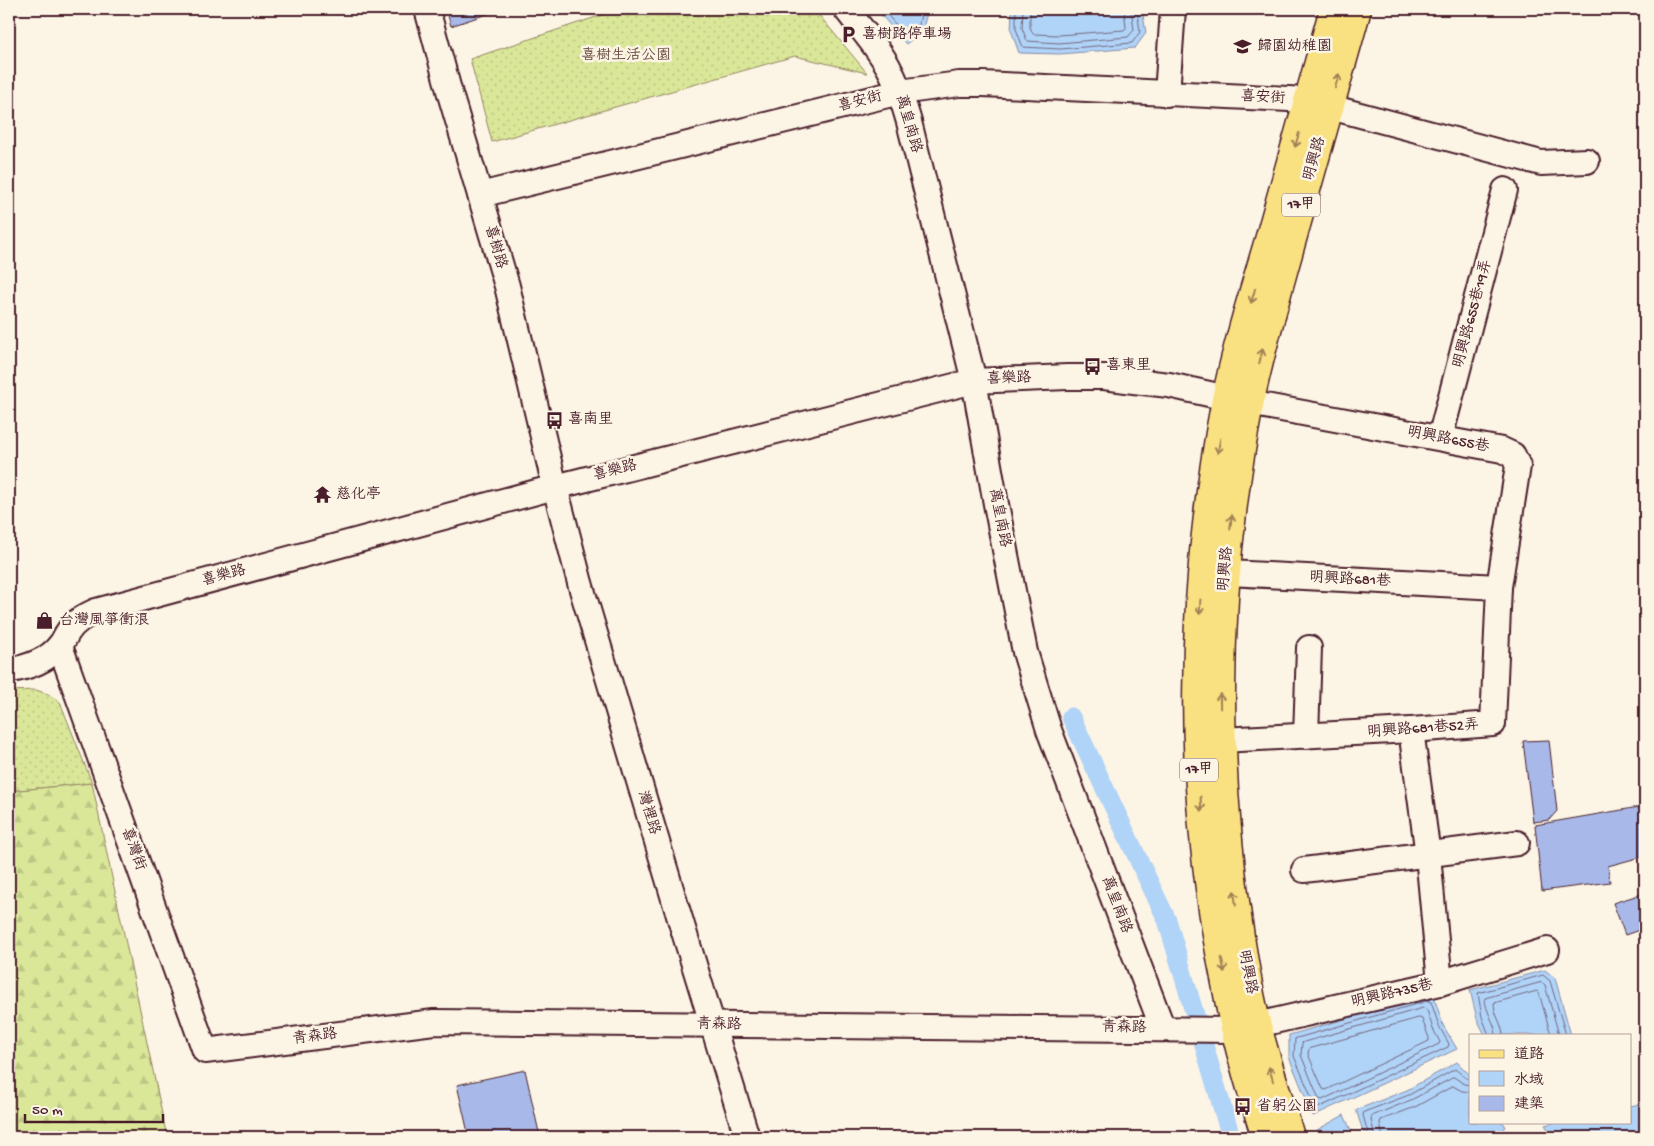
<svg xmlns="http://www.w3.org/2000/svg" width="1654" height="1146" font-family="'Gochi Hand','LXGW WenKai TC',sans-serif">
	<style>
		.grass { fill: url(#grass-dots); stroke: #928362 }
		.forest { fill: url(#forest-firs); stroke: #928362 }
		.water { fill: #b0d3f8; stroke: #878ba6 }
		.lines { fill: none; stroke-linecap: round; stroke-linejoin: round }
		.shore { stroke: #73677d; stroke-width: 1 }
		.canal { stroke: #b0d3f8; stroke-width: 19 }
		.building { fill: #a8b9e9; stroke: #4a1f2b }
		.minor-casing { stroke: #4a1f2b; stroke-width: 28 }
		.major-casing { stroke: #4a1f2b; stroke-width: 31 }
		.minor { stroke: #fcf5e5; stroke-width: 24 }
		.major { stroke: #f9e181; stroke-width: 28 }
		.oneway { stroke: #a28056 }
		.labels { text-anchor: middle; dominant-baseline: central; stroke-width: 5; stroke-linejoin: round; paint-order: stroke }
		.shield { fill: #fcf5e5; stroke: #7f5f63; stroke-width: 1 }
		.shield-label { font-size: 14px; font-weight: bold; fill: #4a1f2b }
		.poi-label { font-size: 15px; fill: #4a1f2b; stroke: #fcf5e5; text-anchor: start }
		.park-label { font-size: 15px; fill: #6e5146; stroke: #fcf5e5 }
		.street-label { font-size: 15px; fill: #4a1f2b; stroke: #fcf5e5 }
	</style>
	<defs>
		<pattern id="grass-dots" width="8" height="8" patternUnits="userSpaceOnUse" patternTransform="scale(1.25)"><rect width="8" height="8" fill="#dae799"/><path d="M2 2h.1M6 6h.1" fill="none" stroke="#bdc684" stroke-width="1.8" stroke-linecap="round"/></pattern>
		<pattern id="forest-firs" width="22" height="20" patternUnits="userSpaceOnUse" patternTransform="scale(1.25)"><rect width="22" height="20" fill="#dae799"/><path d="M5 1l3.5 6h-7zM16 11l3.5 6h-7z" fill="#bdc684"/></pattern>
	</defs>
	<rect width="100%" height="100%" fill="#fcf5e5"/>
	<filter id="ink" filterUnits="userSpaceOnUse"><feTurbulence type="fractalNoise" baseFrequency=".02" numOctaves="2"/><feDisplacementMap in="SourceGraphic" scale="10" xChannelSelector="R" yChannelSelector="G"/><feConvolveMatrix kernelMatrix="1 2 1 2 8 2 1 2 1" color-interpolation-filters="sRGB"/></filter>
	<g filter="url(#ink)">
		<g class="grass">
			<path d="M 620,9 L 814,9 L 867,73 L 795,56 L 492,142 L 470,59 Z"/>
			<path d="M 36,690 L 48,694 L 60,702 L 92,783 L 9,791 L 9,691 Z"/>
		</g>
		<path class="forest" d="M 92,783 L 167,1137 L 9,1137 L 9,791 Z"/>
		<g class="water">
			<path d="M 876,9 L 928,9 L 922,32 L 906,44 Z"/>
			<path d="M 1012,9 L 1142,9 L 1146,33 L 1135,48 L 1060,54 L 1019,53 L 1011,30 Z"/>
			<path d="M 1545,970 L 1555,978 L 1571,1035 L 1485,1035 L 1477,1019 L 1470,990 Z"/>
			<path d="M 1433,994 L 1443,1025 L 1457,1049 L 1313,1116 L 1289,1057 L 1289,1035 Z"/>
			<path d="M 1457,1062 L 1470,1075 L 1470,1122 L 1503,1122 L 1506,1127 L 1494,1137 L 1365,1137 L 1356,1110 L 1407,1090 Z"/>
			<path d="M 1645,1103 L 1645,1137 L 1553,1137 L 1545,1125 L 1556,1122 L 1630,1122 L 1630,1106 Z"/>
			<path d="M 1344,1115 L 1354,1137 L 1319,1137 L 1317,1130 Z"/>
		</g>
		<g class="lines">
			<g class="shore">
				<path d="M 882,9 L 907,37 L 918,29 L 922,9"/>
				<path d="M 1016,9 L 1016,29 L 1023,47 L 1060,49 L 1132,43 L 1140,32 L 1137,9"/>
				<path d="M 1023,9 L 1022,28 L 1027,41 L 1059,43 L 1128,37 L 1134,30 L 1131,9"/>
				<path d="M 1030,9 L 1030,27 L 1033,34 L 1059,35 L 1124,30 L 1126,28 L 1124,9"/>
				<path d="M 1428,1001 L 1431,1002 L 1439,1026 L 1449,1044 L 1448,1047 L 1318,1108 L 1316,1108 L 1294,1056 L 1295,1039 Z"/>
				<path d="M 1424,1008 L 1427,1010 L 1433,1029 L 1440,1042 L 1439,1044 L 1322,1100 L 1319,1099 L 1301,1055 L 1302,1043 Z"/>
				<path d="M 1419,1018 L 1422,1019 L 1429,1038 L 1429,1041 L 1326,1090 L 1323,1089 L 1308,1054 L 1309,1049 Z"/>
				<path d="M 1489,1035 L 1482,1017 L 1478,993 L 1543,975 L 1550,981 L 1566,1035"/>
				<path d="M 1496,1035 C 1495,1022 1485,1011 1485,998 L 1542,982 L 1545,985 L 1559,1035"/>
				<path d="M 1503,1035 C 1502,1023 1494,1015 1494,1003 L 1537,991 L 1539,993 L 1551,1035"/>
				<path d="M 1369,1137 L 1363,1115 L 1364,1112 L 1409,1095 L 1455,1069 L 1466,1078 L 1470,1079"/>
				<path d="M 1375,1137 L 1371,1119 L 1372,1116 L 1411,1100 L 1454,1077 L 1464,1084 L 1470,1085"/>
				<path d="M 1383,1137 L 1380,1123 L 1381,1120 L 1415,1107 L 1453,1086 L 1462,1091 L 1470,1092"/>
			</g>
			<path class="canal" d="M 1071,717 L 1167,920 L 1231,1137"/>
		</g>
		<g class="building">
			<path d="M 446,9 L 502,9 L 451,26 Z"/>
			<path d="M 1549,740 L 1557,811 L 1549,820 L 1533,822 L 1523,741 Z"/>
			<path d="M 1645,806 L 1645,852 L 1641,857 L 1608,866 L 1610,882 L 1542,891 L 1535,825 Z"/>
			<path d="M 1645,893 L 1645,928 L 1625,935 L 1613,903 Z"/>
			<path d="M 525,1070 L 540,1137 L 469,1137 L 457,1085 Z"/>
		</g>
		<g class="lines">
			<defs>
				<g id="minor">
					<path d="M 427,9 L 450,94 L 507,286 L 555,487 L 580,583 L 677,909 L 747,1137"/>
					<path d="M 846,9 C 861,29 879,48 890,70 C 899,87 904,105 909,122 L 974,381 L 996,504 L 1025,652 L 1049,730 L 1163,1029"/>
					<path d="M 1167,94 L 1173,9"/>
					<path d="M 1330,107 L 1541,163 L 1587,161"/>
					<path d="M 480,195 L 900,92 L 959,84 L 983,84 L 1308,100"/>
					<path d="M 1440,438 L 1505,190"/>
					<path d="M 1208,572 L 1499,587"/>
					<path d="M 60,646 L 205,1051 L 434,1022 L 1235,1030 L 1440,983 L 1547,950"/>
					<path d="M 9,670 C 27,668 49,660 60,645 C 64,641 65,636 68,632 C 75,621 85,616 96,611 L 555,487 L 974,381 L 1067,377 L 1104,377 L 1134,381 L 1169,385 L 1249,403 L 1502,450 L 1513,455 L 1518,466 L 1499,587 L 1493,724 L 1411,730 L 1221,740"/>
					<path d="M 1411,730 L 1428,855 L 1440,983"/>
					<path d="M 1306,736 L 1309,648"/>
					<path d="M 1304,870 L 1517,843"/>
				</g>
				<g id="major">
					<path d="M 1266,1137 C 1255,1102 1244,1067 1236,1032 C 1230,1009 1227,986 1222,963 C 1187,777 1190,586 1226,400 C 1237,345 1254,291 1270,237 C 1291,161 1312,85 1334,9"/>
					<path d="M 1290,1137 C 1279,1100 1267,1064 1257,1026 C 1245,978 1238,927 1232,878 C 1213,718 1218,563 1249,405 C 1258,360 1271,315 1283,271 C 1307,183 1333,96 1357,9"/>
				</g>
			</defs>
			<use href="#minor" class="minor-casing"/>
			<use href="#major" class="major-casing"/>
			<use href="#minor" class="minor"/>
			<use href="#major" class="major"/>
		</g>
		<defs><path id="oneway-shaft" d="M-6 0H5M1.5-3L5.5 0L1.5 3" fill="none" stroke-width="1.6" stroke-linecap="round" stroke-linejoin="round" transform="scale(1.25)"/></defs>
		<g class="oneway">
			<use href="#oneway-shaft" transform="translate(1337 81) rotate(-74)"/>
			<use href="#oneway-shaft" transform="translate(1297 140) rotate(106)"/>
			<use href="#oneway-shaft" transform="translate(1253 296) rotate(106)"/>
			<use href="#oneway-shaft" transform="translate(1261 356) rotate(-76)"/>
			<use href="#oneway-shaft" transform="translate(1219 446) rotate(100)"/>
			<use href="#oneway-shaft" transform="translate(1231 522) rotate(-83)"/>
			<use href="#oneway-shaft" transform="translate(1200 607) rotate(93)"/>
			<use href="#oneway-shaft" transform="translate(1220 701) rotate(-91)"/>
			<use href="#oneway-shaft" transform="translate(1201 804) rotate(86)"/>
			<use href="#oneway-shaft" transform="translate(1235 898) rotate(-97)"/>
			<use href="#oneway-shaft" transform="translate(1223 965) rotate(79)"/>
			<use href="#oneway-shaft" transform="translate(1271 1074) rotate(-106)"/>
		</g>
	</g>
	<defs>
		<symbol id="parking-bare" viewBox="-9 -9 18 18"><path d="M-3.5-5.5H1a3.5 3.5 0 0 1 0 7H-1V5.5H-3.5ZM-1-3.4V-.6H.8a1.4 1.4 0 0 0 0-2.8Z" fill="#4a1f2b" stroke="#fcf5e5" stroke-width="2.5" paint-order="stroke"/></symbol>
		<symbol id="school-bare" viewBox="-9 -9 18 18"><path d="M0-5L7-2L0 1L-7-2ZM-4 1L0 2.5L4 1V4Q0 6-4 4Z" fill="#4a1f2b" stroke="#fcf5e5" stroke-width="2.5" paint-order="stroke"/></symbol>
		<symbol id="bus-bare" viewBox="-9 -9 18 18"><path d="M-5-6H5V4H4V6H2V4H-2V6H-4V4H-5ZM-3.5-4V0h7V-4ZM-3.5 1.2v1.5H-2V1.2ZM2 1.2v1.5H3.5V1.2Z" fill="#4a1f2b" stroke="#fcf5e5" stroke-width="2.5" paint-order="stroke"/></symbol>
		<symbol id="temple-bare" viewBox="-9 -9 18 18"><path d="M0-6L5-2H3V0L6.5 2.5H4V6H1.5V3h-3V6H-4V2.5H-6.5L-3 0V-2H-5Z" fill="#4a1f2b" stroke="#fcf5e5" stroke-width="2.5" paint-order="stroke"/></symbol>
		<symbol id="shop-bare" viewBox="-9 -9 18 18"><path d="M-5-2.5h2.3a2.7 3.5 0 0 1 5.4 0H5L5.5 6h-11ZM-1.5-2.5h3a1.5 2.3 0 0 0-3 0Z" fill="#4a1f2b" stroke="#fcf5e5" stroke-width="2.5" paint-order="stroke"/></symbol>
	</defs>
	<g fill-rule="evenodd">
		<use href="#parking-bare" x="836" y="22" width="25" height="25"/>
		<use href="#school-bare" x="1230" y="34" width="25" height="25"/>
		<use href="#bus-bare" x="1080" y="354" width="25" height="25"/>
		<use href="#bus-bare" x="542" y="408" width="25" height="25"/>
		<use href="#temple-bare" x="310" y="482" width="25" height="25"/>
		<use href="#shop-bare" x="32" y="608" width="25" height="25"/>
		<use href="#bus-bare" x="1230" y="1094" width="25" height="25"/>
	</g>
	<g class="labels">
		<g class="shield">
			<rect x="1282" y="193.5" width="38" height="23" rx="4"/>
			<rect x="1180" y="758.5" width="38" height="23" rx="4"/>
		</g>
		<g class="shield-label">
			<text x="1301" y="205">17甲</text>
			<text x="1199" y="770">17甲</text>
		</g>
		<g class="poi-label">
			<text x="862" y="35">喜樹路停車場</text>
			<text x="1257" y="47">歸園幼稚園</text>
			<text x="1106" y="366">喜東里</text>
			<text x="568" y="420">喜南里</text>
			<text x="336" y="495">慈化亭</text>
			<text x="59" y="621">台灣風箏衝浪</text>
			<text x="1257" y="1107">省躬公園</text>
		</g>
		<g class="park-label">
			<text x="626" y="56">喜樹生活公園</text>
		</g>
		<g class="street-label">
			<text transform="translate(1263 98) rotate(3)">喜安街</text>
			<text transform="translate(860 102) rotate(-14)">喜安街</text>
			<text transform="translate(908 124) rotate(74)">萬皇南路</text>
			<text transform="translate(1315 159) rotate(-74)">明興路</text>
			<text transform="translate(495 247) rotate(74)">喜樹路</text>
			<text transform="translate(1473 314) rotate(-75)">明興路655巷19弄</text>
			<text transform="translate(1009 379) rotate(-2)">喜樂路</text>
			<text transform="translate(1448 440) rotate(11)">明興路655巷</text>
			<text transform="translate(615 471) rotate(-14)">喜樂路</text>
			<text transform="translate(999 518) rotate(79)">萬皇南路</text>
			<text transform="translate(1226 569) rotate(-85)">明興路</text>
			<text transform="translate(224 576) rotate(-15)">喜樂路</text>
			<text transform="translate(1350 580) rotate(3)">明興路681巷</text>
			<text transform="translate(1423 729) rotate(-4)">明興路681巷52弄</text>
			<text transform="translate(648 813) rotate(73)">灣裡路</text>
			<text transform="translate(133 849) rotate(70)">喜灣街</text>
			<text transform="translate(1116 905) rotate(69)">萬皇南路</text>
			<text transform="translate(1247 972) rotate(79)">明興路</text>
			<text transform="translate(1392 994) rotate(-13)">明興路735巷</text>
			<text transform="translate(719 1025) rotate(1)">青森路</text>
			<text transform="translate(1124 1028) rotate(1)">青森路</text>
			<text transform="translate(315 1037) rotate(-7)">青森路</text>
		</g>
	</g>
	<rect width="1654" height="1146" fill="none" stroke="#fcf5e5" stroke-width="30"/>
	<rect x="15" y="15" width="1624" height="1116" fill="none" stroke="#4a1f2b" stroke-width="2" filter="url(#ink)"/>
	<rect x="1469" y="1034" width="162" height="90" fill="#fcf5e5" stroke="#b59f9b"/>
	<rect x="1479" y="1050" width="25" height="8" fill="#f9e181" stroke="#b59f9b"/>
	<text x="1514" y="1058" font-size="15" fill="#4a1f2b">道路</text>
	<rect x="1479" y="1071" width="25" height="15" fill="#b0d3f8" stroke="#b59f9b"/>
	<text x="1514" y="1084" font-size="15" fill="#4a1f2b">水域</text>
	<rect x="1479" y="1096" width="25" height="15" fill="#a8b9e9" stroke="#b59f9b"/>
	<text x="1514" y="1108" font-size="15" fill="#4a1f2b">建築</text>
	<path d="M25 1114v8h138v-8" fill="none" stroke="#4a1f2b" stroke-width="2.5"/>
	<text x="32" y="1114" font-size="15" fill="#4a1f2b" stroke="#fcf5e5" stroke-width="4" paint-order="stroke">50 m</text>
</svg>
